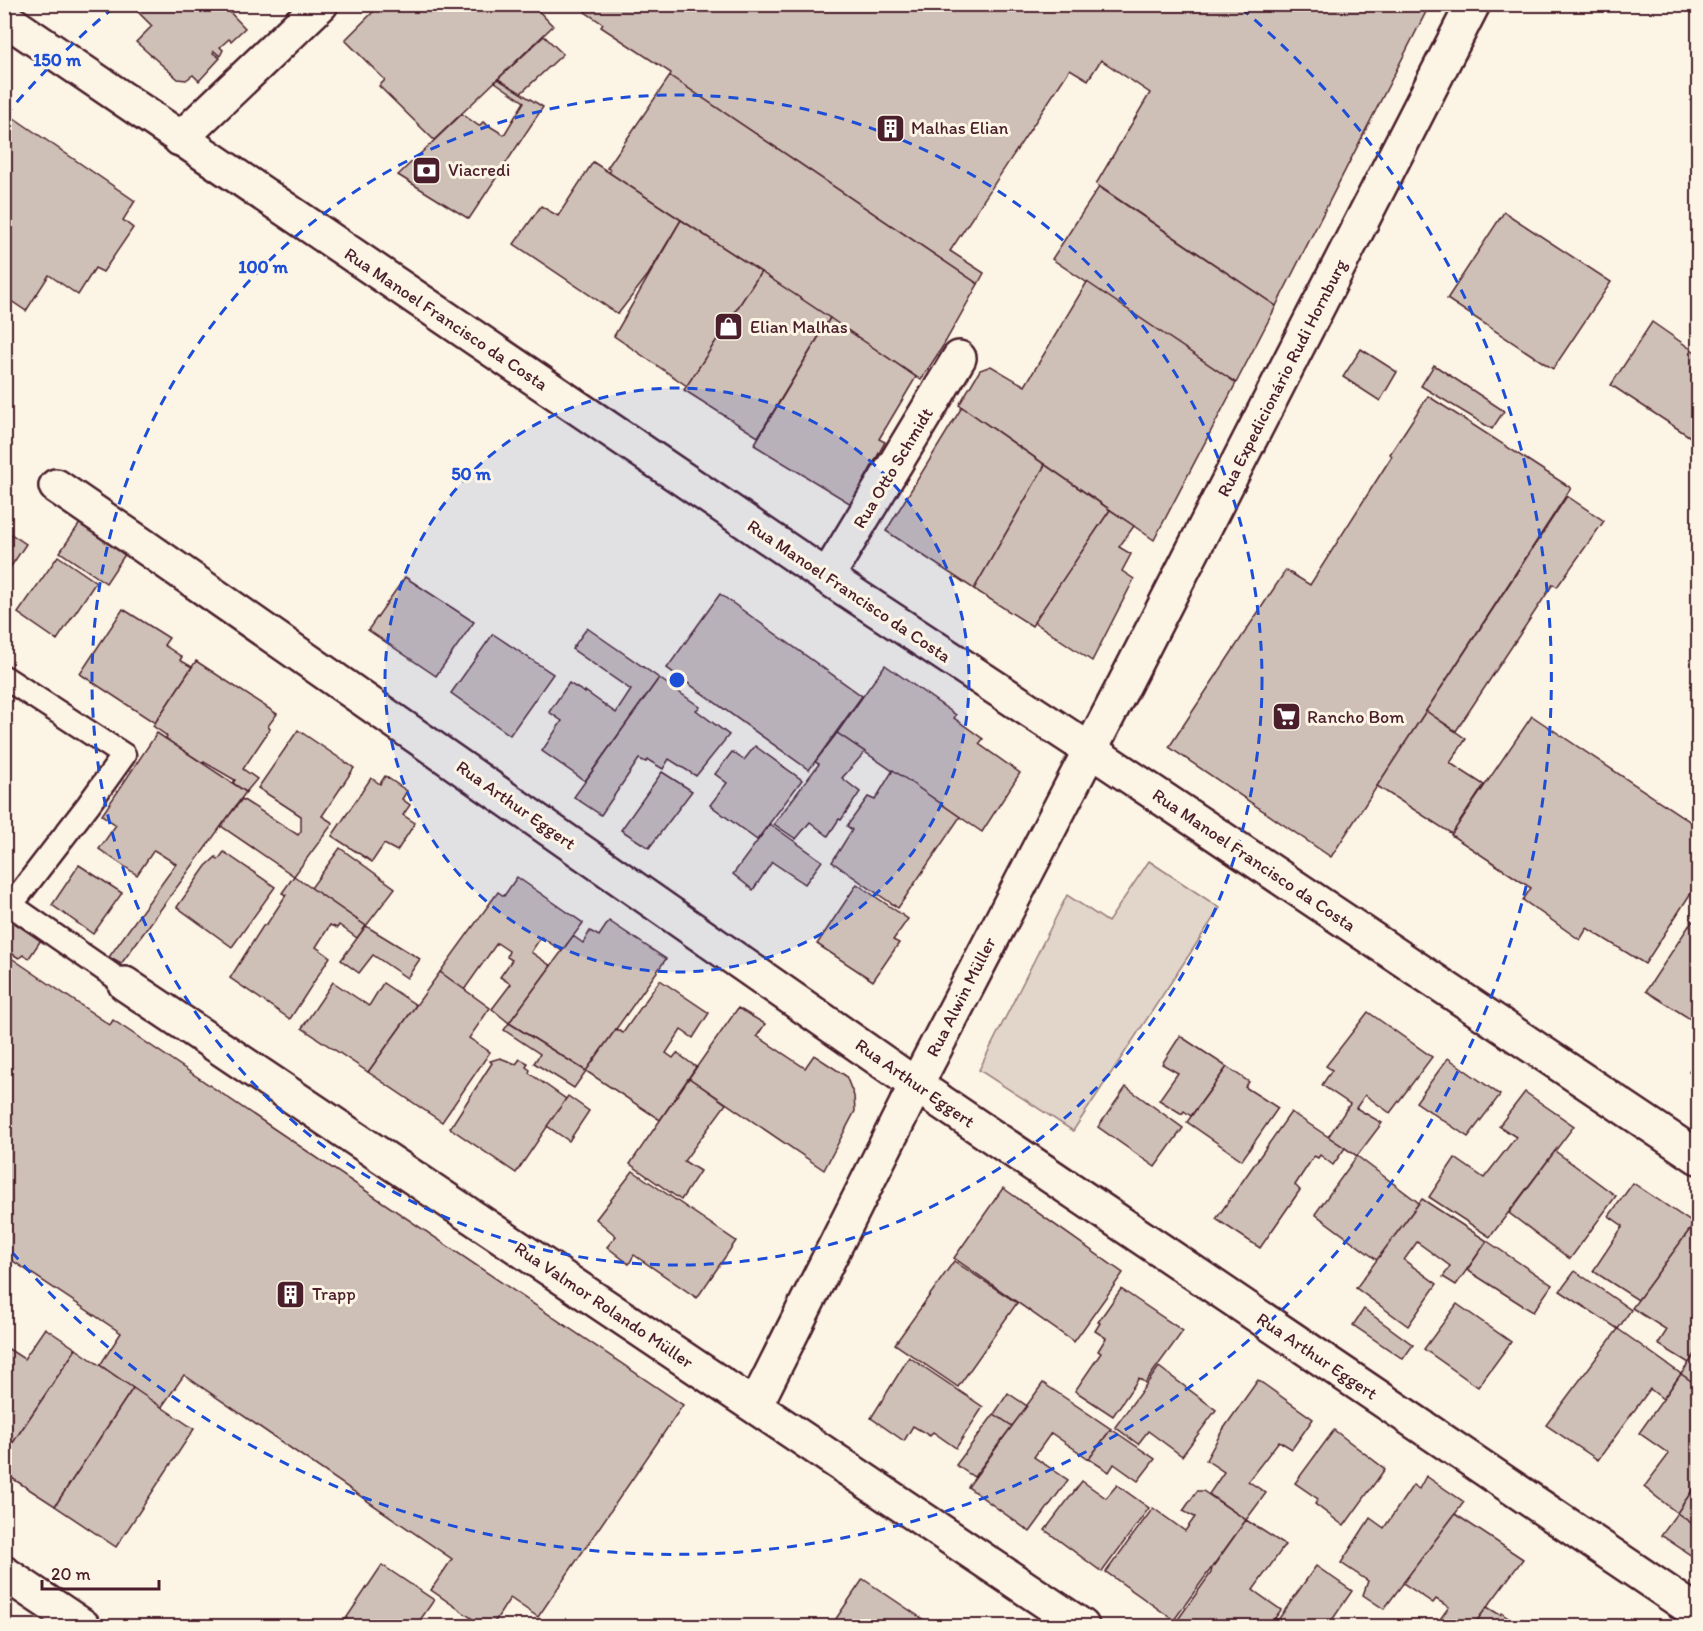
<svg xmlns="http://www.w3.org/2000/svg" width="1703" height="1631" font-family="Itim,sans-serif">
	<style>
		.green { fill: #e2d5ca; stroke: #967a7a; stroke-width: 1.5 }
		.building { fill: #cfc0b7; stroke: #4a1f2b; stroke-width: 1.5 }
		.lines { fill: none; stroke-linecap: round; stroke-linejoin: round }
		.service-casing { stroke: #4a1f2b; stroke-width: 27 }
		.minor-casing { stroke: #4a1f2b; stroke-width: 38 }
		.secondary-casing { stroke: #4a1f2b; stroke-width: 38 }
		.service { stroke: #fcf5e5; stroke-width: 22 }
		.minor { stroke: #fcf5e5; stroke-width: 33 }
		.secondary { stroke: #fcf5e5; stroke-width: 33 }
		.ring { fill: none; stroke: #1d4ed8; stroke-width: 3; stroke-dasharray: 10 8 }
		.labels { text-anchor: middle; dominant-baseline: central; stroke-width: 6; stroke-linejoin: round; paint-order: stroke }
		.poi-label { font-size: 18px; fill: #4a1f2b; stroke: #fcf5e5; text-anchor: start }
		.street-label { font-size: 18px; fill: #4a1f2b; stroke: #fcf5e5 }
		.centre { fill: #1d4ed8; stroke: #fcf5e5; stroke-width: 3 }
		.ring-label { font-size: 18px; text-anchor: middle; font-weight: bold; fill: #1d4ed8; stroke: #fcf5e5; stroke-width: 6; stroke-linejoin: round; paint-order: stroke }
	</style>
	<rect width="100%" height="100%" fill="#fcf5e5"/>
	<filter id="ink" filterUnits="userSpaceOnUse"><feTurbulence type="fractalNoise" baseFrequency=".0167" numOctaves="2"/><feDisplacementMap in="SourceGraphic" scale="12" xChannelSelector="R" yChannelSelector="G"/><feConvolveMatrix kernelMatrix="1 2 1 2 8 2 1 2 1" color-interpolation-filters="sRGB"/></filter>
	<g filter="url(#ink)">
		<path class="green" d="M 1149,861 L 1220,908 L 1073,1131 L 979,1070 L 1067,895 L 1108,922 Z"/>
		<g class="building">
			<path d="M 130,4 L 222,4 L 245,28 L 231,41 L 229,39 L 220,47 L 223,50 L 220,56 L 214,51 L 213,53 L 220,58 L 199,81 L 193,75 L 186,80 L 178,79 L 136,42 L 152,26 Z"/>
			<path d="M 381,4 L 532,4 L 553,26 L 434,140 L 379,86 L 385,80 L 345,40 Z"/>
			<path d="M 591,4 L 1430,4 L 1276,306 L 1096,184 L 1150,93 L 1101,60 L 1088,80 L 1070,69 L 950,251 L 984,273 L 978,284 L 670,76 L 671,73 L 601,27 L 603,24 L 585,12 Z"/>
			<path d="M 544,36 L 563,54 L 521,93 L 498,79 Z"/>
			<path d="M 670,76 L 978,284 L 943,346 L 921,380 L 761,272 L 609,173 L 611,170 L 607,168 Z"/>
			<path d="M 498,79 L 543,107 L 469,219 L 398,175 L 462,114 L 479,126 L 483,122 L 504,135 L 524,102 L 495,82 Z"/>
			<path d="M 14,118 L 135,201 L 123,220 L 133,228 L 103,272 L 95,268 L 78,295 L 49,275 L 26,311 L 4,296 L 4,128 L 11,119 Z"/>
			<path d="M 593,162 L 681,220 L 648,275 L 618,314 L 514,244 L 541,206 L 558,216 Z"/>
			<path d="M 1099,187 L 1276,306 L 1236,383 L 1052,259 Z"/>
			<path d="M 1504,212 L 1611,282 L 1553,369 L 1447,299 Z"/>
			<path d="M 681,220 L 761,272 L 687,386 L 614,336 Z"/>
			<path d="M 761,272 L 830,318 L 758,437 L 684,390 Z"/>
			<path d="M 1087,282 L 1236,383 L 1154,540 L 959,405 L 980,370 L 991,366 L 1025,386 Z"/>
			<path d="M 830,318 L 916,377 L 879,439 L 885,442 L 851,504 L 754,445 Z"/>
			<path d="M 1652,322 L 1698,354 L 1698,442 L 1611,385 Z"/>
			<path d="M 1361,349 L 1397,372 L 1380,401 L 1343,377 Z"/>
			<path d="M 1434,365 L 1504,411 L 1492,429 L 1421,386 Z"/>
			<path d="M 1428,396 L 1571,488 L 1331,857 L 1169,747 L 1286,570 L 1310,585 L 1392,456 L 1390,454 Z"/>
			<path d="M 962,407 L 1045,465 L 974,589 L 886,531 Z"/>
			<path d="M 1045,465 L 1110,510 L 1032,626 L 974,589 Z"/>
			<path d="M 1567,496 L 1604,521 L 1557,587 L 1553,584 L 1456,731 L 1426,711 Z"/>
			<path d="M 1110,510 L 1134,526 L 1119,547 L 1131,554 L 1122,571 L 1134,579 L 1092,661 L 1034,622 Z"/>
			<path d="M 87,513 L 132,544 L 106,583 L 60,552 Z"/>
			<path d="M 8,532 L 26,544 L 4,577 L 4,536 Z"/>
			<path d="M 58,556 L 96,582 L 57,640 L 18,613 Z"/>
			<path d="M 405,577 L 474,622 L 436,676 L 368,630 Z"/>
			<path d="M 720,594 L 862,696 L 809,770 L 667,668 Z"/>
			<path d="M 123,609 L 169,638 L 164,645 L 182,657 L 180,660 L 192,667 L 155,723 L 80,674 Z"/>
			<path d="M 587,628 L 659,678 L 585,781 L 542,751 L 562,721 L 549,712 L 569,683 L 585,693 L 585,691 L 616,713 L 631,690 L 572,649 Z"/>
			<path d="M 493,634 L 553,674 L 510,735 L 451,693 Z"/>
			<path d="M 196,661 L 277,714 L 268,726 L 270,729 L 243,769 L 257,779 L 246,792 L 233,783 L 235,780 L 204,762 L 204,764 L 165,739 L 167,736 L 153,726 Z"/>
			<path d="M 885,665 L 956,715 L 954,718 L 983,739 L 979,744 L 1020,773 L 982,832 L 837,733 Z"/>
			<path d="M 659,678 L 700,707 L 696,710 L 729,735 L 696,776 L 669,759 L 663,769 L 648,760 L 646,762 L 639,759 L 601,815 L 574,797 Z"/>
			<path d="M 1426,711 L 1466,739 L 1450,763 L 1484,785 L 1452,834 L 1377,786 Z"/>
			<path d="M 1532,716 L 1698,827 L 1698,882 L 1645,964 L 1587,928 L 1580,940 L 1523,900 L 1531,888 L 1451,835 Z"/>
			<path d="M 298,730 L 354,768 L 322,816 L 333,823 L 294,876 L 221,826 L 242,799 L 298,835 L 301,831 L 301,816 L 258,788 Z"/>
			<path d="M 157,733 L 246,792 L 121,964 L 109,957 L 176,864 L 154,850 L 137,875 L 99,849 L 116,825 L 102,815 Z"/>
			<path d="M 837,733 L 865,752 L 842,778 L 860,792 L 841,820 L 839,819 L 828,836 L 810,822 L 796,839 L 774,824 L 819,764 L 815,762 Z"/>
			<path d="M 755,746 L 802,780 L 757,840 L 710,805 L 727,783 L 715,774 L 732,752 L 744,760 Z"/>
			<path d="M 893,770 L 960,817 L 898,908 L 832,862 L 852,830 L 847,826 L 868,797 L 875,800 Z"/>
			<path d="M 662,772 L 692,791 L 649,848 L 621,830 Z"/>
			<path d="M 385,776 L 407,791 L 402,799 L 410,805 L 403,815 L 415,823 L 397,851 L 384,844 L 372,862 L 332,836 L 371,778 L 380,784 Z"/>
			<path d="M 770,824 L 822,861 L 805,884 L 772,862 L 753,890 L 733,874 Z"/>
			<path d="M 340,848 L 395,888 L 366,926 L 311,888 Z"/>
			<path d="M 224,852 L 275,887 L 232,947 L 177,907 L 206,866 L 216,857 L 218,860 Z"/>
			<path d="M 79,865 L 122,893 L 93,934 L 52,905 Z"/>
			<path d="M 294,876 L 366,926 L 357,938 L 339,925 L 337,928 L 330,925 L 316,947 L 330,957 L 290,1019 L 230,978 L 263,926 L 267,924 L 286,895 L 282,893 Z"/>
			<path d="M 517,877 L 583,923 L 562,951 L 541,937 L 531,952 L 551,966 L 509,1023 L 492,1009 L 511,984 L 500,977 L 512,960 L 507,957 L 509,951 L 497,943 L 464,990 L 440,972 L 498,892 L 504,896 Z"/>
			<path d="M 857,884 L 908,919 L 893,940 L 899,943 L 873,981 L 817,944 Z"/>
			<path d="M 5,917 L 41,940 L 29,958 L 23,955 L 19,958 L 4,949 Z"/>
			<path d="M 609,921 L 666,959 L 586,1071 L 509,1023 L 573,936 L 583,943 L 590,931 L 599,936 Z"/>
			<path d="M 1692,921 L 1698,926 L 1698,1024 L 1646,991 Z"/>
			<path d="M 366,926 L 420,959 L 407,978 L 373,955 L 359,973 L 341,960 Z"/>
			<path d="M 4,953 L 110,1025 L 113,1020 L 683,1405 L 538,1617 L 510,1598 L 492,1626 L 483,1626 L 431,1590 L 452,1559 L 184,1375 L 161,1408 L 100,1365 L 121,1333 L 4,1255 Z"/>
			<path d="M 440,972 L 490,1008 L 469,1038 L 490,1052 L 442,1122 L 368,1072 Z"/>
			<path d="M 660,980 L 709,1013 L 693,1038 L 681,1030 L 666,1053 L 673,1058 L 677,1053 L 696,1067 L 660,1120 L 586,1071 L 616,1029 L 623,1033 Z"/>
			<path d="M 333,982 L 369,1006 L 383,983 L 416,1005 L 368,1072 L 302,1028 Z"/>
			<path d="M 738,1008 L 765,1024 L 757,1036 L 805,1068 L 814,1055 L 846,1076 L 854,1096 L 855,1111 L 824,1170 L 689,1078 Z"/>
			<path d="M 1368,1012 L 1432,1057 L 1390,1113 L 1365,1095 L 1356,1108 L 1382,1123 L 1357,1156 L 1328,1137 L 1350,1104 L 1322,1085 L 1332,1070 L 1326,1066 Z"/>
			<path d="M 509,1023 L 586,1071 L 574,1088 L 534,1063 L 540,1054 L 504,1030 Z"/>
			<path d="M 1180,1036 L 1227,1067 L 1191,1116 L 1184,1111 L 1182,1114 L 1159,1100 L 1178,1073 L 1162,1064 Z"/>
			<path d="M 1698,1056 L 1698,1077 L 1689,1071 Z"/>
			<path d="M 500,1058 L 516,1064 L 520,1059 L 528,1063 L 526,1067 L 530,1070 L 529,1073 L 566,1099 L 516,1173 L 450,1128 L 492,1063 L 490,1061 Z"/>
			<path d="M 1448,1058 L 1500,1095 L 1468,1137 L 1416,1102 Z"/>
			<path d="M 1227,1067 L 1249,1082 L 1245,1087 L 1278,1108 L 1242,1160 L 1187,1122 Z"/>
			<path d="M 689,1078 L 726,1104 L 684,1161 L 700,1171 L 681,1200 L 630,1164 Z"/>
			<path d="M 1126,1087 L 1183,1128 L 1155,1167 L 1098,1127 Z"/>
			<path d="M 1525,1092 L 1574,1126 L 1490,1237 L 1429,1197 L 1455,1158 L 1484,1178 L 1516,1137 L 1499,1126 Z"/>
			<path d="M 568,1096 L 589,1111 L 569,1141 L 547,1126 Z"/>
			<path d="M 1291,1112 L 1345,1148 L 1333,1165 L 1320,1155 L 1318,1158 L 1314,1156 L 1295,1185 L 1300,1190 L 1260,1248 L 1216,1219 Z"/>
			<path d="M 1555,1151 L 1616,1196 L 1570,1259 L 1509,1213 Z"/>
			<path d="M 1357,1156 L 1419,1203 L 1377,1260 L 1315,1214 Z"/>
			<path d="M 633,1171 L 736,1241 L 697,1298 L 634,1255 L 629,1264 L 607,1247 L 616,1236 L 596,1219 Z"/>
			<path d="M 1633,1183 L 1694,1224 L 1638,1300 L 1593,1271 L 1623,1226 L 1609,1216 Z"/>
			<path d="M 1003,1188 L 1123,1273 L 1074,1342 L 954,1258 Z"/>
			<path d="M 1422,1199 L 1487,1241 L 1456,1285 L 1443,1277 L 1450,1266 L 1417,1242 L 1404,1260 L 1437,1284 L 1408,1326 L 1356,1288 Z"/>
			<path d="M 1694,1224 L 1698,1227 L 1698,1350 L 1689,1363 L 1658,1344 L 1667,1330 L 1632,1308 Z"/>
			<path d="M 1487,1241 L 1552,1285 L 1533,1312 L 1467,1270 Z"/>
			<path d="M 954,1261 L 1017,1303 L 958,1387 L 895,1344 Z"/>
			<path d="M 1575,1271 L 1631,1310 L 1618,1329 L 1560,1291 Z"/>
			<path d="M 1121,1289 L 1183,1331 L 1145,1383 L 1139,1378 L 1113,1416 L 1075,1391 L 1101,1353 L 1098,1351 L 1106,1338 L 1095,1331 L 1100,1323 L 1098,1322 Z"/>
			<path d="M 1457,1304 L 1511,1342 L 1478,1387 L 1424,1349 Z"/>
			<path d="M 1364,1309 L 1413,1345 L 1403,1359 L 1353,1325 Z"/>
			<path d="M 45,1328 L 76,1349 L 4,1456 L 4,1346 L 24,1359 Z"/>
			<path d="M 1618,1329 L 1681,1374 L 1663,1399 L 1650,1389 L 1598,1460 L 1546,1425 Z"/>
			<path d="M 76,1349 L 133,1388 L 55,1506 L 4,1473 L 4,1456 Z"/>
			<path d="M 1698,1350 L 1698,1386 L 1681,1374 Z"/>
			<path d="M 909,1357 L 983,1407 L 956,1448 L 933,1432 L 930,1436 L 913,1426 L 904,1441 L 871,1418 Z"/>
			<path d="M 1159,1367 L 1216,1410 L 1182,1456 L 1148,1431 L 1138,1444 L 1115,1427 Z"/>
			<path d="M 1681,1374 L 1698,1386 L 1698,1482 L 1677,1513 L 1644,1487 L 1669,1454 L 1639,1433 Z"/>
			<path d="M 1258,1380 L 1313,1419 L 1292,1449 L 1279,1441 L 1248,1481 L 1266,1493 L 1246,1520 L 1209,1494 L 1224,1472 L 1206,1460 L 1222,1431 Z"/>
			<path d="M 1043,1383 L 1111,1429 L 1089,1459 L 1051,1433 L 1034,1457 L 1068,1480 L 1030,1532 L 968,1487 Z"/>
			<path d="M 133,1388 L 194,1429 L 116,1547 L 55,1506 Z"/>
			<path d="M 1008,1393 L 1027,1406 L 1012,1426 L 994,1414 Z"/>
			<path d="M 994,1414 L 1012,1426 L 974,1477 L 956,1465 Z"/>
			<path d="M 1111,1429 L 1155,1459 L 1138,1481 L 1114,1464 L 1109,1472 L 1089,1459 Z"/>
			<path d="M 1334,1430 L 1385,1469 L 1344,1526 L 1315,1504 L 1318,1499 L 1295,1483 Z"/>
			<path d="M 1426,1476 L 1464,1502 L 1384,1609 L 1363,1595 L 1368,1581 L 1341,1563 L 1370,1518 L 1384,1528 L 1413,1485 L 1419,1489 Z"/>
			<path d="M 1082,1481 L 1106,1498 L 1117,1485 L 1149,1508 L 1102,1572 L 1045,1530 Z"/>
			<path d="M 1698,1482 L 1698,1540 L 1693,1536 L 1698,1528 L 1677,1513 Z"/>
			<path d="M 1197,1491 L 1203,1491 L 1246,1520 L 1174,1620 L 1106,1572 L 1153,1508 L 1185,1531 L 1195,1517 L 1183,1511 Z"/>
			<path d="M 1677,1513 L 1698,1528 L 1693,1536 L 1698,1540 L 1698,1560 L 1661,1535 Z"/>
			<path d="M 1455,1514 L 1523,1559 L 1473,1626 L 1435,1626 L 1449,1607 L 1436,1599 L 1433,1603 L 1403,1583 Z"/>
			<path d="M 1246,1520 L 1285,1545 L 1253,1590 L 1281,1610 L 1269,1626 L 1176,1626 L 1174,1625 L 1211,1573 L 1212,1568 Z"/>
			<path d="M 382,1565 L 434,1600 L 416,1626 L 341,1626 Z"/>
			<path d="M 1316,1566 L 1352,1591 L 1328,1626 L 1269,1626 L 1275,1618 L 1278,1620 Z"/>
			<path d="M 863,1579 L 933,1626 L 831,1626 Z"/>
			<path d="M 1487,1607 L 1500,1615 L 1501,1613 L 1520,1626 L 1473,1626 Z"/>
		</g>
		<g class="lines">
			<defs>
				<g id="service">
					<path d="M 4,677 L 124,755 L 88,805 L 11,905 L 4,900"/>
					<path d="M 11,905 L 125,984"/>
				</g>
				<g id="minor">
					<path d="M 180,139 L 321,4"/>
					<path d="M 56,486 L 138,542 L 916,1085 L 1698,1613"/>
					<path d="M 827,577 L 959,358"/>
					<path d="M 125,984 L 1082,1626"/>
					<path d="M 755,1406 L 916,1085 L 1125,683 L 1473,4"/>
					<path d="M 4,1573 L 83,1626"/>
				</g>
				<path id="secondary" d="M 4,18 L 827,577 L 1090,750 L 1698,1157"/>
			</defs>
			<use href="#service" class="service-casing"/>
			<use href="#minor" class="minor-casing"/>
			<use href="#secondary" class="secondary-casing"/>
			<use href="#service" class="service"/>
			<use href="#minor" class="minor"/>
			<use href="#secondary" class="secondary"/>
		</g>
	</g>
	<circle cx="677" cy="680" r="292" fill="#1d4ed8" fill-opacity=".12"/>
	<g class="ring">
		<circle cx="677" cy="680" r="292"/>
		<circle cx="677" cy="680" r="585"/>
		<path d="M5 116A877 877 0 0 1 113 8M1241 8A877 877 0 1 1 5 1244"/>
	</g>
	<defs>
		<symbol id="building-square" viewBox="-11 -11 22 22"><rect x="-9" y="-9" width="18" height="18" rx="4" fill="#4a1f2b" stroke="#fcf5e5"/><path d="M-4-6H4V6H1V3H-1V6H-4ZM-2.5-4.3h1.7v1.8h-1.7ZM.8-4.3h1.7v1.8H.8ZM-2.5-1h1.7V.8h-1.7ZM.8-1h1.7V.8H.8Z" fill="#fff"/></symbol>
		<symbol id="bank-square" viewBox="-11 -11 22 22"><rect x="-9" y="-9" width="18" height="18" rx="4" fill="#4a1f2b" stroke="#fcf5e5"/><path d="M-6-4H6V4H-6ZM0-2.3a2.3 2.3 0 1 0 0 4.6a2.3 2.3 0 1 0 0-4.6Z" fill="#fff"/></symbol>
		<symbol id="shop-square" viewBox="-11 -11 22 22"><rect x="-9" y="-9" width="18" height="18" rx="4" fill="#4a1f2b" stroke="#fcf5e5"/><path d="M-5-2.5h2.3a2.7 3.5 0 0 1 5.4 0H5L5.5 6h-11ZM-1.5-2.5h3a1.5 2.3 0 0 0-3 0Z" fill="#fff"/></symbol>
		<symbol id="supermarket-square" viewBox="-11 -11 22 22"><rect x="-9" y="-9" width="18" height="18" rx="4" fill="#4a1f2b" stroke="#fcf5e5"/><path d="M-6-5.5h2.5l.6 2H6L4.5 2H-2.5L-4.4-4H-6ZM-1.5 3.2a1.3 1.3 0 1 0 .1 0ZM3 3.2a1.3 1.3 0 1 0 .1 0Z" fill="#fff"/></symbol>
	</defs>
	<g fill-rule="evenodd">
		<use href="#building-square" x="874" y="112" width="33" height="33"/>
		<use href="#bank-square" x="410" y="154" width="33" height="33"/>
		<use href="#shop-square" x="712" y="310" width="33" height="33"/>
		<use href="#supermarket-square" x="1270" y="700" width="33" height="33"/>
		<use href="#building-square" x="274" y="1278" width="33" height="33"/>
	</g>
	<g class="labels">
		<g class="poi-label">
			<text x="911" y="128">Malhas Elian</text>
			<text x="448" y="170">Viacredi</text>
			<text x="750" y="327">Elian Malhas</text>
			<text x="1307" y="717">Rancho Bom</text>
			<text x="312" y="1294">Trapp</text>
		</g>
		<g class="street-label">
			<text transform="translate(446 319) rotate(34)">Rua Manoel Francisco da Costa</text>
			<text transform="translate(1282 378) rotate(-63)">Rua Expedicionário Rudi Hornburg</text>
			<text transform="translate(893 468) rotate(-59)">Rua Otto Schmidt</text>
			<text transform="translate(849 591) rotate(34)">Rua Manoel Francisco da Costa</text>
			<text transform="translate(516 805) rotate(35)">Rua Arthur Eggert</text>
			<text transform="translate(1254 860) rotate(34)">Rua Manoel Francisco da Costa</text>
			<text transform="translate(961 997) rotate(-63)">Rua Alwin Müller</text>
			<text transform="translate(915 1083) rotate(35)">Rua Arthur Eggert</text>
			<text transform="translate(604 1305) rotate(34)">Rua Valmor Rolando Müller</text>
			<text transform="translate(1317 1356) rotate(34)">Rua Arthur Eggert</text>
		</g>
	</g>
	<circle cx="677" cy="680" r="9" class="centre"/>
	<g class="ring-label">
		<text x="57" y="66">150 m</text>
		<text x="263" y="273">100 m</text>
		<text x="471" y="480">50 m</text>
	</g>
	<rect width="1703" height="1631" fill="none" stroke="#fcf5e5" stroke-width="24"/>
	<rect x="12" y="12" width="1679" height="1607" fill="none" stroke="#4a1f2b" stroke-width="2" filter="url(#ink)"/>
	<path d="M42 1580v9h117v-9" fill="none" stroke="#4a1f2b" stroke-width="3"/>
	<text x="51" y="1580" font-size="18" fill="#4a1f2b" stroke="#fcf5e5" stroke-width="4.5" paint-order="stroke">20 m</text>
</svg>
